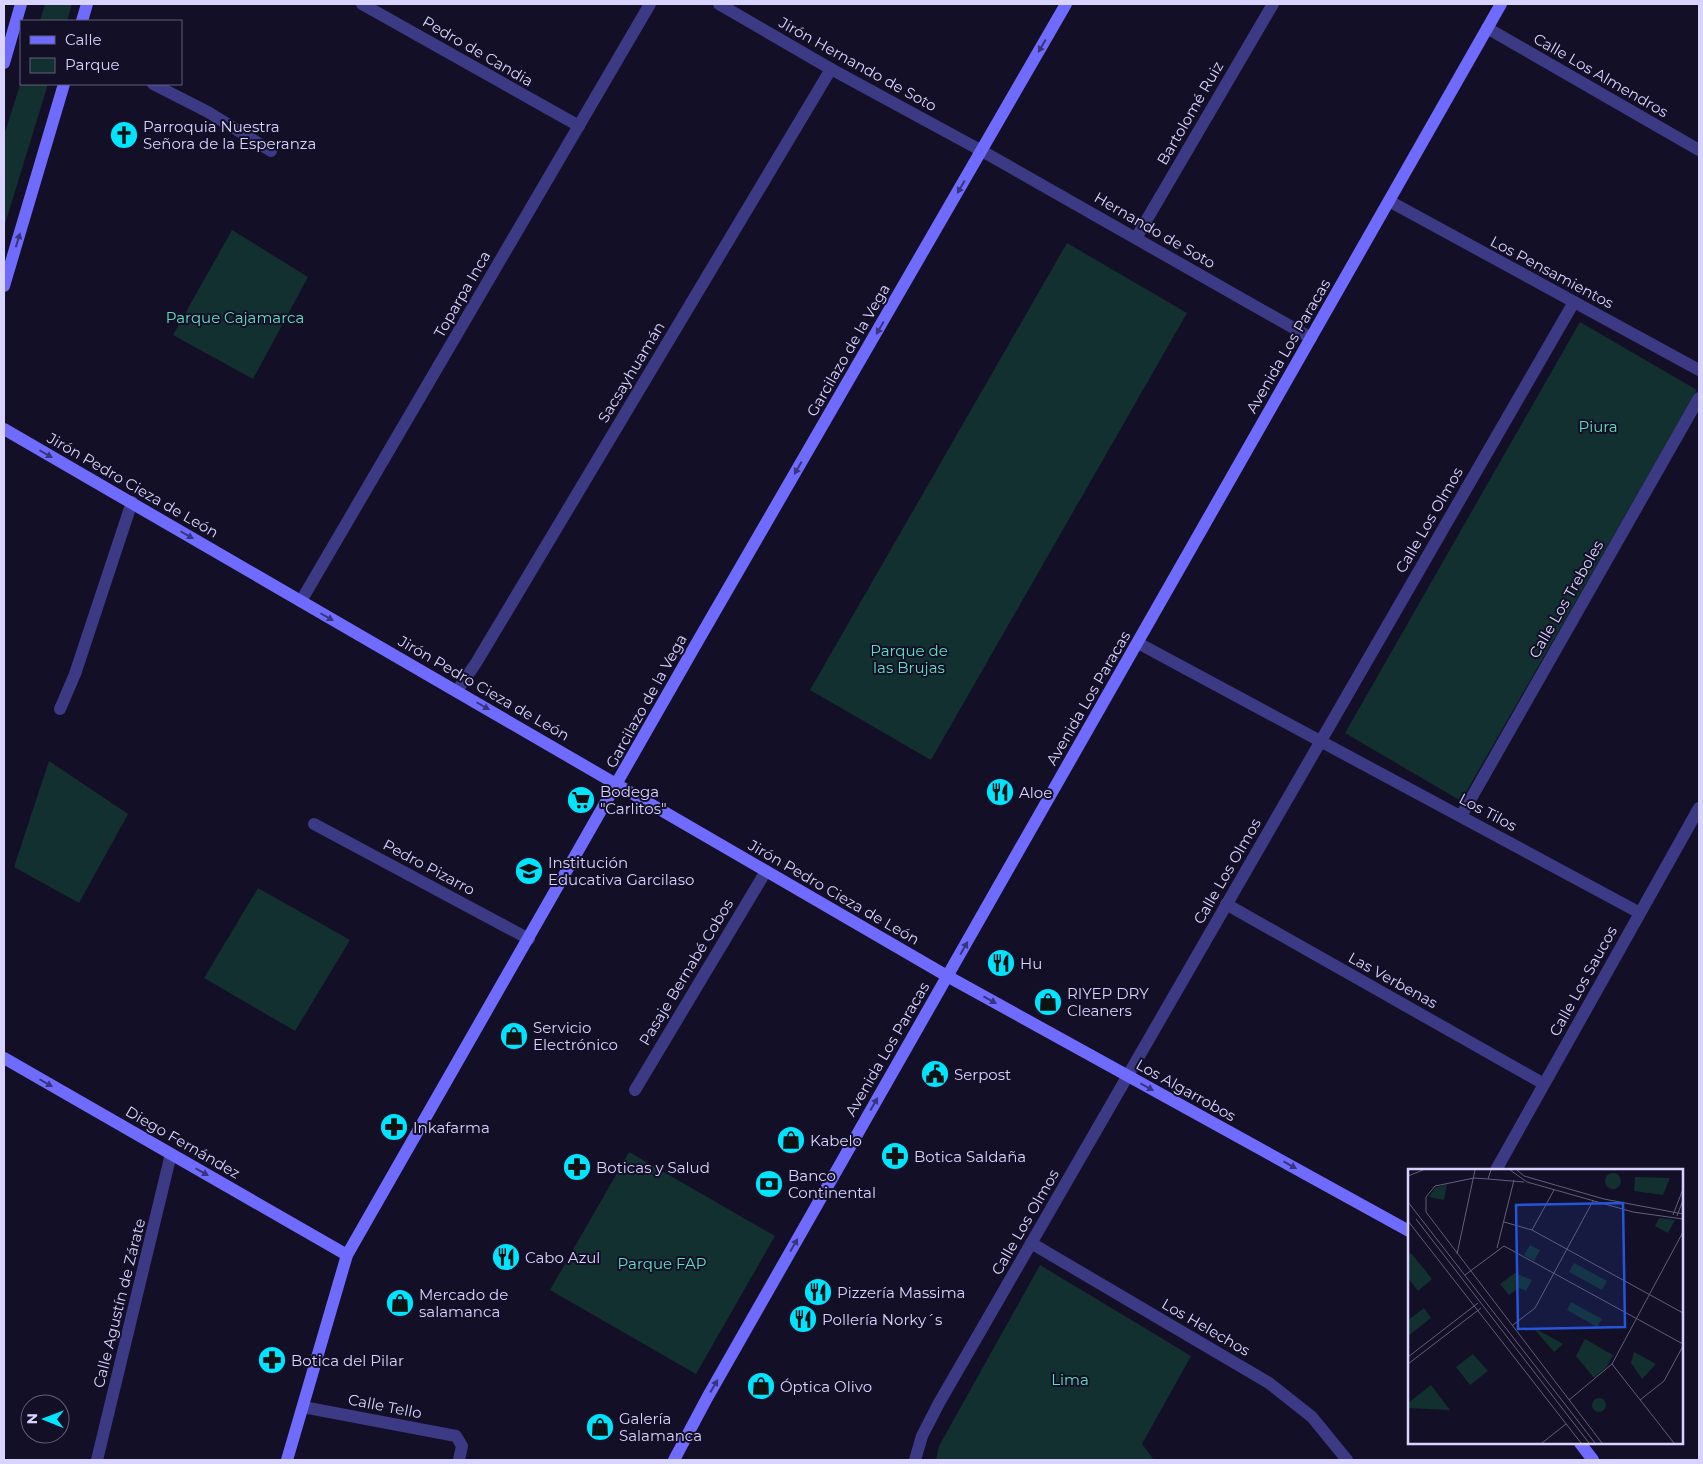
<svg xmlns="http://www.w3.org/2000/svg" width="1703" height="1464" font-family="Montserrat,sans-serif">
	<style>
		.green { fill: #12302f }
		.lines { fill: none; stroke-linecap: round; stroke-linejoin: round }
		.street { stroke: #3d3a85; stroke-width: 12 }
		.secondary { stroke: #6f6bff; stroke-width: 12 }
		.oneway { fill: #38347d }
		.labels { text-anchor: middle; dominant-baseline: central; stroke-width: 4; stroke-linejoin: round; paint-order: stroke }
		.street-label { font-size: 15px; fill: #d9d4ff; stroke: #130f26 }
		.poi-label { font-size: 15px; fill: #d9d4ff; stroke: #130f26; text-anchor: start }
		.park-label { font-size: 15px; fill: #5fe0c0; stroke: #130f26 }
		.inset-road { fill: none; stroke: #625e7d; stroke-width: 1 }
		.view { fill: #2655da; fill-opacity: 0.15; stroke: #2655da; stroke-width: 2.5 }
		.inset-edge { fill: none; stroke: #d9d4ff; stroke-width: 2.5 }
	</style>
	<rect width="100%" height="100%" fill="#130f26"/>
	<g class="green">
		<path d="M 45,4 L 72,4 L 67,21 L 40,21 Z"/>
		<path d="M 21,82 L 21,84 L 48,84 L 4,227 L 4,135 Z"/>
		<path d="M 232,230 L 308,277 L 253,379 L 173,335 Z"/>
		<path d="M 1067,243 L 1187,313 L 931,760 L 810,690 Z"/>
		<path d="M 1580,322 L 1697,390 L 1461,801 L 1345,733 Z"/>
		<path d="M 49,761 L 128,814 L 79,903 L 14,867 Z"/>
		<path d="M 258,888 L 350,940 L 295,1031 L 204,978 Z"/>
		<path d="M 629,1152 L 775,1236 L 696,1374 L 550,1290 Z"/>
		<path d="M 1040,1265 L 1191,1356 L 1142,1444 L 1154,1460 L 936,1460 L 939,1446 Z"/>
	</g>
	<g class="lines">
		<g class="street">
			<path d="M 362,4 L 579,126"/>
			<path d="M 719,4 L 831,69 L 982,151 L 1311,338"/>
			<path d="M 1487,28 L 1699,150"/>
			<path d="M 153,84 L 208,112 L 271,151"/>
			<path d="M 1389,201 L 1699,370"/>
			<path d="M 1136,238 L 1273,4"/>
			<path d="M 301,601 L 650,4"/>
			<path d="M 1138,643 L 1640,913"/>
			<path d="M 457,691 L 476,663 L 831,69"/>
			<path d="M 60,709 L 75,674 L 132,502"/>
			<path d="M 1461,816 L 1699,398"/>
			<path d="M 314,824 L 529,939"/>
			<path d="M 1226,904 L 1544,1084"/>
			<path d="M 635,1090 L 766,871"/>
			<path d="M 1496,1170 L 1699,808"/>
			<path d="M 1031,1243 L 1269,1383 L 1312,1417 L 1347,1460"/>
			<path d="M 303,1407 L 456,1436 L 462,1446 L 459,1460"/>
			<path d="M 97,1460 L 171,1154"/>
			<path d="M 915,1460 L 922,1436 L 939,1403 L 1574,302"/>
		</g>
		<g class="secondary">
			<path d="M 82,21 L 87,4"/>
			<path d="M 4,63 L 21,4"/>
			<path d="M 4,286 L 64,84"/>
			<path d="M 4,429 L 947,976 L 1409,1231"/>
			<path d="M 4,1058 L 347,1255"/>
			<path d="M 1580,1443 L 1593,1460"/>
			<path d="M 287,1460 L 347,1255 L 699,639 L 1066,4"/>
			<path d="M 674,1460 L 707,1398 L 1501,4"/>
		</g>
	</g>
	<defs><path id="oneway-solid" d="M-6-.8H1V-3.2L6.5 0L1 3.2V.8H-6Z" transform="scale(1.25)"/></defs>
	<g class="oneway">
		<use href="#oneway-solid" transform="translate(1042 46) rotate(120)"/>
		<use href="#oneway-solid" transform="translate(961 187) rotate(120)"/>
		<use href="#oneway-solid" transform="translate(18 240) rotate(-73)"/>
		<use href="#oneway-solid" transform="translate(880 328) rotate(120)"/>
		<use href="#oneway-solid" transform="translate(46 454) rotate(30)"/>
		<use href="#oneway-solid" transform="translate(798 468) rotate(120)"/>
		<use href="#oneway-solid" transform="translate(187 535) rotate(30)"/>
		<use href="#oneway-solid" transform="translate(327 617) rotate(30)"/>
		<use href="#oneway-solid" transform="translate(483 706) rotate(30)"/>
		<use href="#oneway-solid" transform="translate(964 948) rotate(-60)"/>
		<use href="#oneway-solid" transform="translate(990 1000) rotate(29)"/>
		<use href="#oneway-solid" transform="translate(46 1083) rotate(30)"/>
		<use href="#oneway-solid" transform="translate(1147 1087) rotate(29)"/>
		<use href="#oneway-solid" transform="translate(874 1104) rotate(-60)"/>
		<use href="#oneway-solid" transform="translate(1290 1165) rotate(29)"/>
		<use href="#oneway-solid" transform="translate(202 1172) rotate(30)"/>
		<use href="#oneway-solid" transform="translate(794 1245) rotate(-60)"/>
		<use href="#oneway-solid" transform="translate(714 1386) rotate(-60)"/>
	</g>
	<defs>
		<symbol id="church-disc" viewBox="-11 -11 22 22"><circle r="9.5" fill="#00e5ff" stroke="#130f26"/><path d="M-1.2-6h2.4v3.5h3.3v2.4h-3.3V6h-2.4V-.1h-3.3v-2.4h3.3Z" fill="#111"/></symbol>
		<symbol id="restaurant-disc" viewBox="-11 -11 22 22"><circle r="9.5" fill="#00e5ff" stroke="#130f26"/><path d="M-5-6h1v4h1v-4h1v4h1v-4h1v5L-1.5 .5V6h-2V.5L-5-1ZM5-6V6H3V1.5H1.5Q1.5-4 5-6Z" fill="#111"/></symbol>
		<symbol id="supermarket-disc" viewBox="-11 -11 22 22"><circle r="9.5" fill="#00e5ff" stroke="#130f26"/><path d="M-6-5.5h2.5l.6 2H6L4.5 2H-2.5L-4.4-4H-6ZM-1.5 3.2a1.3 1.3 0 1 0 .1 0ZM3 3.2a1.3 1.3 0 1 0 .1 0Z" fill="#111"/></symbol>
		<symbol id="school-disc" viewBox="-11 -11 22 22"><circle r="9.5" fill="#00e5ff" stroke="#130f26"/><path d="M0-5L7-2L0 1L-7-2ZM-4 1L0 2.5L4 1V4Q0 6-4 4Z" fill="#111"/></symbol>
		<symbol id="shop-disc" viewBox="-11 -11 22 22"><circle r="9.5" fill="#00e5ff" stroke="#130f26"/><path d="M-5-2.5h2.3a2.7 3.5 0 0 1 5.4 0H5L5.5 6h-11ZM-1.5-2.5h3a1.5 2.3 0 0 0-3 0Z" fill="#111"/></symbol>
		<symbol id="civic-disc" viewBox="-11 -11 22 22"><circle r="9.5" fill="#00e5ff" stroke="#130f26"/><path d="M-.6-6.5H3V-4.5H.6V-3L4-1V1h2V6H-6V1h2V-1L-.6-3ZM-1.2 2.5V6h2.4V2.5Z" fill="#111"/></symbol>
		<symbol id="pharmacy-disc" viewBox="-11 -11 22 22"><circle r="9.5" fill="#00e5ff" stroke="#130f26"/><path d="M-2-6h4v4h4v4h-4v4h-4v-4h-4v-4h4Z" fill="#111"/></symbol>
		<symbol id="bank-disc" viewBox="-11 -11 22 22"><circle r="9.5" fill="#00e5ff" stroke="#130f26"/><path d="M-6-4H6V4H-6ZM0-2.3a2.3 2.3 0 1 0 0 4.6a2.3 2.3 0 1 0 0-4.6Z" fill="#111"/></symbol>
	</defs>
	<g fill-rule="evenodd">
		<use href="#church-disc" x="108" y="119" width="32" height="32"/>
		<use href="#restaurant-disc" x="984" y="776" width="32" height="32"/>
		<use href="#supermarket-disc" x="565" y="784" width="32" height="32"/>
		<use href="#school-disc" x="513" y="855" width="32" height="32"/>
		<use href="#restaurant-disc" x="985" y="947" width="32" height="32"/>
		<use href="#shop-disc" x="1032" y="986" width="32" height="32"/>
		<use href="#shop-disc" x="498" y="1020" width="32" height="32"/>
		<use href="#civic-disc" x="919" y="1058" width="32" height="32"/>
		<use href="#pharmacy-disc" x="378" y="1111" width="32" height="32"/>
		<use href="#shop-disc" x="775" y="1124" width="32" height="32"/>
		<use href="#pharmacy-disc" x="879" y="1140" width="32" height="32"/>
		<use href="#pharmacy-disc" x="561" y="1151" width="32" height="32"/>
		<use href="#bank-disc" x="753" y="1168" width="32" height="32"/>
		<use href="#restaurant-disc" x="490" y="1241" width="32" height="32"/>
		<use href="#restaurant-disc" x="802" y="1276" width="32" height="32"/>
		<use href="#shop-disc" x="384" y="1287" width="32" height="32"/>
		<use href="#restaurant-disc" x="787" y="1303" width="32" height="32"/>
		<use href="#pharmacy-disc" x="256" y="1344" width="32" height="32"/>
		<use href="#shop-disc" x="745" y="1370" width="32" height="32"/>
		<use href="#shop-disc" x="584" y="1411" width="32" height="32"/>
	</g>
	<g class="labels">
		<g class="street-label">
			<text transform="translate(478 51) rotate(30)">Pedro de Candia</text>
			<text transform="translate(858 64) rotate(29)">Jirón Hernando de Soto</text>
			<text transform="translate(1601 75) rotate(30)">Calle Los Almendros</text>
			<text transform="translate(1190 113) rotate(-60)">Bartolomé Ruiz</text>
			<text transform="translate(1155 230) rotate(30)">Hernando de Soto</text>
			<text transform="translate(1552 272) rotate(28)">Los Pensamientos</text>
			<text transform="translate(462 294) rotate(-60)">Toparpa Inca</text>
			<text transform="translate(1288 346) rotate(-60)">Avenida Los Paracas</text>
			<text transform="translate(848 350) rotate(-60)">Garcilazo de la Vega</text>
			<text transform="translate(631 372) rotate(-59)">Sacsayhuamán</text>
			<text transform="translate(133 485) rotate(30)">Jirón Pedro Cieza de León</text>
			<text transform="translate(1429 520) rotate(-60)">Calle Los Olmos</text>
			<text transform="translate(1566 599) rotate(-60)">Calle Los Treboles</text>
			<text transform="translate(484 688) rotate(30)">Jirón Pedro Cieza de León</text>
			<text transform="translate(1088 698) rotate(-60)">Avenida Los Paracas</text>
			<text transform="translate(646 701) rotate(-61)">Garcilazo de la Vega</text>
			<text transform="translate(1488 812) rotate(28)">Los Tilos</text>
			<text transform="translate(429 867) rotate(28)">Pedro Pizarro</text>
			<text transform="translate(1227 871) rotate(-60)">Calle Los Olmos</text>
			<text transform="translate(834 892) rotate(30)">Jirón Pedro Cieza de León</text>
			<text transform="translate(686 972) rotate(-59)">Pasaje Bernabé Cobos</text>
			<text transform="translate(1393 980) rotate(29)">Las Verbenas</text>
			<text transform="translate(1583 981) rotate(-61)">Calle Los Saucos</text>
			<text transform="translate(887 1049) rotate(-60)">Avenida Los Paracas</text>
			<text transform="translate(1186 1090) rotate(29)">Los Algarrobos</text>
			<text transform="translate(183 1142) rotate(30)">Diego Fernández</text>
			<text transform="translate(1025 1222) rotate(-60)">Calle Los Olmos</text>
			<text transform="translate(119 1303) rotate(-76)">Calle Agustín de Zárate</text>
			<text transform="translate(1206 1327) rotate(30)">Los Helechos</text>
			<text transform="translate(385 1406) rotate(11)">Calle Tello</text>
		</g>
		<g class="poi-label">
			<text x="143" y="126">Parroquia Nuestra<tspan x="143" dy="17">Señora de la Esperanza</tspan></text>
			<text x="600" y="791">Bodega<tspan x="600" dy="17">"Carlitos"</tspan></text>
			<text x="1019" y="792">Aloe</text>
			<text x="548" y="862">Institución<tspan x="548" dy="17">Educativa Garcilaso</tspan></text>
			<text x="1020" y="963">Hu</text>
			<text x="1067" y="993">RIYEP DRY<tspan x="1067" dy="17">Cleaners</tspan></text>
			<text x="533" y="1027">Servicio<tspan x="533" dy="17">Electrónico</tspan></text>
			<text x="954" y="1074">Serpost</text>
			<text x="413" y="1127">Inkafarma</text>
			<text x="810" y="1140">Kabelo</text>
			<text x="914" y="1156">Botica Saldaña</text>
			<text x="596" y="1167">Boticas y Salud</text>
			<text x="788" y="1175">Banco<tspan x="788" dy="17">Continental</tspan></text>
			<text x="525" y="1257">Cabo Azul</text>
			<text x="837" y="1292">Pizzería Massima</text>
			<text x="419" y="1294">Mercado de<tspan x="419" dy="17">salamanca</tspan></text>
			<text x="822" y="1319">Pollería Norky´s</text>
			<text x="291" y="1360">Botica del Pilar</text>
			<text x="780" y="1386">Óptica Olivo</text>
			<text x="619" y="1418">Galería<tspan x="619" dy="17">Salamanca</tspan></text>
		</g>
		<g class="park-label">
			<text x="235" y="317">Parque Cajamarca</text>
			<text x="1598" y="426">Piura</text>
			<text x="909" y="650">Parque de<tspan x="909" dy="17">las Brujas</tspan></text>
			<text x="662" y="1263">Parque FAP</text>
			<text x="1070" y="1379">Lima</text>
		</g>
	</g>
	<g transform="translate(1408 1169)">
		<rect width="275" height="275" fill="#130f26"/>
		<path d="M197 12a8 8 0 1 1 16 0a8 8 0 1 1-16 0ZM 227,8 L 262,9 L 255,26 L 226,22 ZM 39,15 L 36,31 L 21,28 L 27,19 ZM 251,49 L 267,51 L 260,64 L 247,57 ZM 122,76 L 132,81 L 126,92 L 116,86 ZM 3,84 L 24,110 L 10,122 L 0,109 L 0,85 ZM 166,94 L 199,112 L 194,121 L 161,103 ZM 107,104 L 124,111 L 118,122 L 111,119 L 101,126 L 92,115 ZM 163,133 L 194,150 L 189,158 L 159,141 ZM 16,139 L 23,149 L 0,167 L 0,151 ZM 127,161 L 130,161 L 155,175 L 146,183 ZM 177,170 L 205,186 L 198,199 L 186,209 L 168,187 ZM 226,183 L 248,195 L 234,210 L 223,194 ZM 65,185 L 80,202 L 62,216 L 48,198 ZM 23,216 L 42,241 L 0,239 L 0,234 ZM184 236a7 7 0 1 1 14 0a7 7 0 1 1-14 0Z" fill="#12302f"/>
		<path class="inset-road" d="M 83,1 L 80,10 L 66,9 L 27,17 L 18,28 L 18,43 L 194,274M 102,1 L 119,13 L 158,24 L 225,43 L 275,50M 109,1 L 116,7 L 196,30 L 275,45M 0,7 L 15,1M 80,10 L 116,13M 0,33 L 187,274M 265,46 L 275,20M 269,47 L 275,31M 8,50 L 181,274M 0,52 L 173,274M 96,53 L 124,61 L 275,144M 124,61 L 146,21M 89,79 L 106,11M 49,85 L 67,1M 57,106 L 96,77 L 275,175M 105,156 L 127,139 L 185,32M 0,188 L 70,134M 0,195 L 73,139M 204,195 L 266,274M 161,231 L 204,195 L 275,63M 232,231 L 256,212 L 275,177M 134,274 L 158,255"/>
		<path class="view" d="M 215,34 L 217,158 L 110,160 L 108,36 Z"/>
		<rect width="275" height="275" class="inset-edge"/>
	</g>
	<rect width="1703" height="1464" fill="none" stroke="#d9d4ff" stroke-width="10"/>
	<rect x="20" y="20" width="162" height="65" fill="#130f26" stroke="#625e7d"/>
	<rect x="30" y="36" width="25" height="8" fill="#6f6bff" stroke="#625e7d"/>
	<text x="65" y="45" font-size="15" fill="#d9d4ff">Calle</text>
	<rect x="30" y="58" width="25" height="15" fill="#12302f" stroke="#625e7d"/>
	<text x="65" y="70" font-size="15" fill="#d9d4ff">Parque</text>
	<g transform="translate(45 1419) rotate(271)"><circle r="24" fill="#130f26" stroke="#625e7d"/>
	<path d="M0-4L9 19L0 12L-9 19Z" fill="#00e5ff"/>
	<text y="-8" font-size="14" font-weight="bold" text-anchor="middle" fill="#d9d4ff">N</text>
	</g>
</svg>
